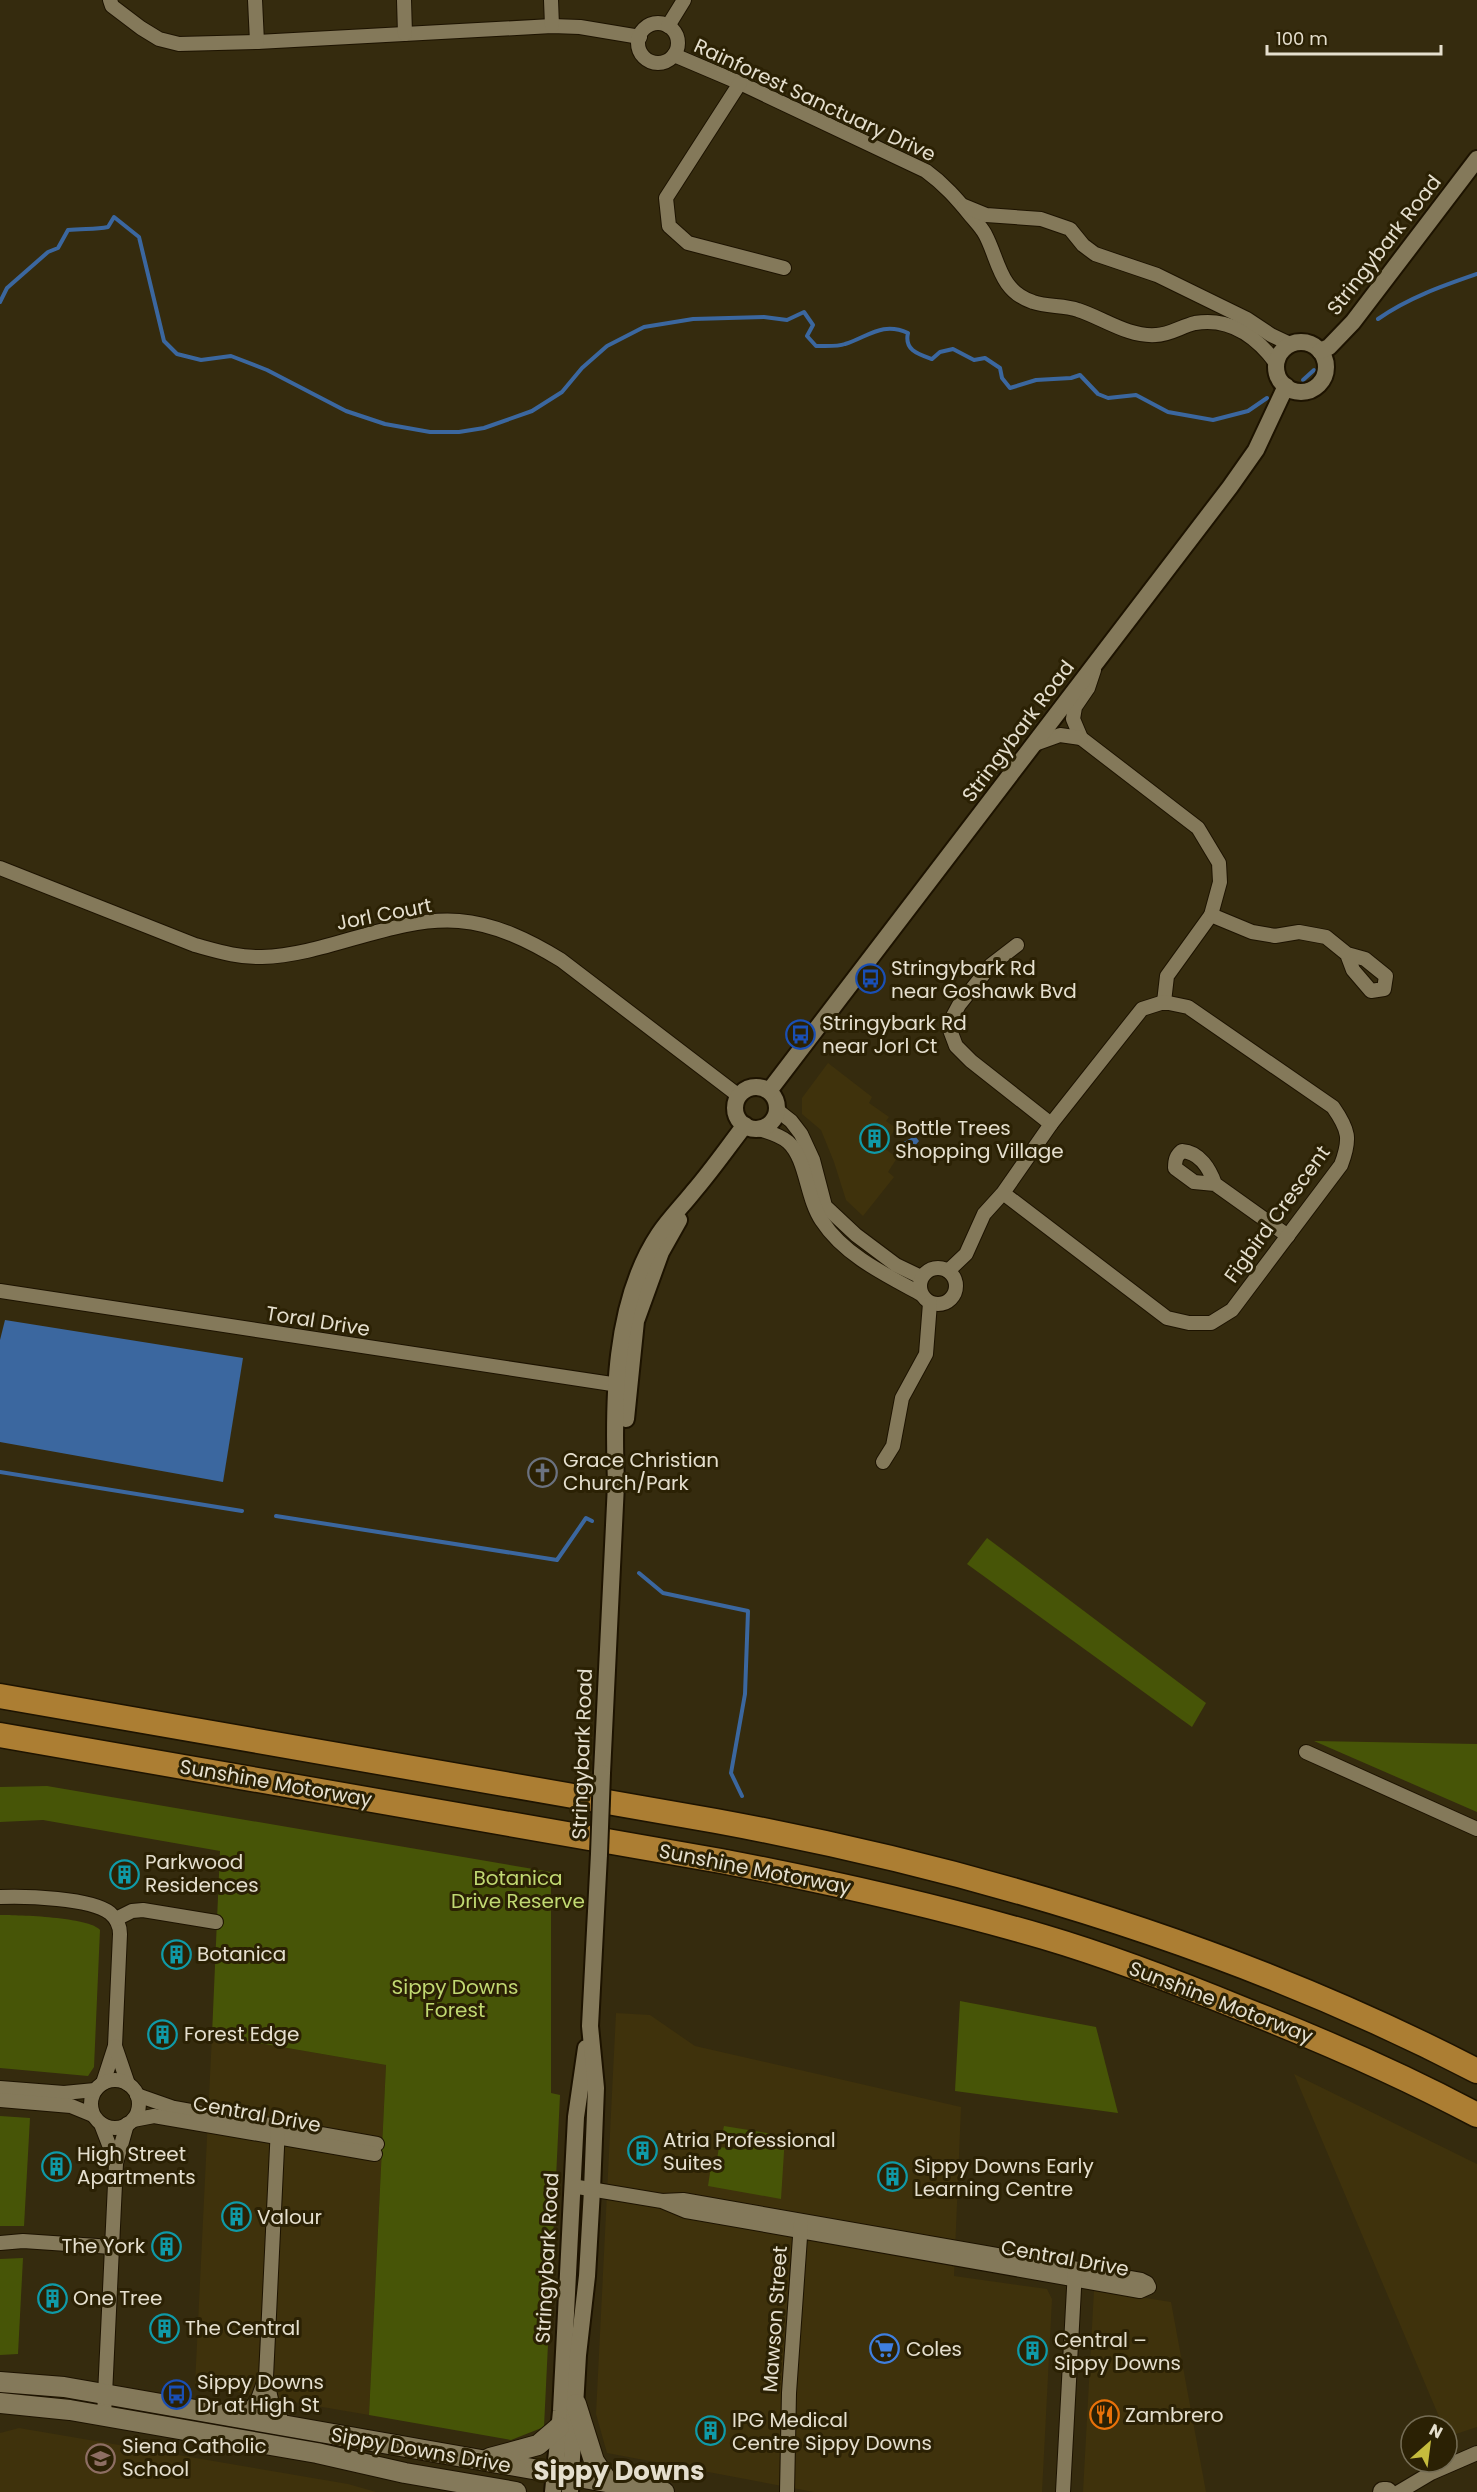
<svg xmlns="http://www.w3.org/2000/svg" width="1477" height="2492" font-family="Poppins,sans-serif">
	<style>
		.built { fill: #3f320c }
		.green { fill: #475507 }
		.water { fill: #3b679f }
		.lines { fill: none; stroke-linecap: round; stroke-linejoin: round }
		.stream { stroke: #3b679f; stroke-width: 4 }
		.minor-casing { stroke: #1d1300; stroke-width: 16 }
		.tertiary-casing { stroke: #1d1300; stroke-width: 20 }
		.secondary-casing { stroke: #1d1300; stroke-width: 22 }
		.motorway-casing { stroke: #1d1300; stroke-width: 27 }
		.minor { stroke: #84795a; stroke-width: 14 }
		.tertiary { stroke: #84795a; stroke-width: 16 }
		.secondary { stroke: #84795a; stroke-width: 20 }
		.motorway { stroke: #ac7e33; stroke-width: 24 }
		.tertiary-bridge-casing { stroke: #1d1300; stroke-width: 20; stroke-linecap: butt }
		.tertiary-bridge { stroke: #84795a; stroke-width: 16 }
		.labels { text-anchor: middle; dominant-baseline: central; stroke-width: 6; stroke-linejoin: round; paint-order: stroke }
		.street-label { font-size: 20px; fill: #e5dfce; stroke: #2b2104 }
		.poi-label { font-size: 20px; fill: #e5dfce; stroke: #2b2104; text-anchor: start }
		.park-label { font-size: 20px; fill: #c1d972; stroke: #2b2104 }
		.district-label { font-size: 26px; font-weight: bold; fill: #e5dfce; stroke: #2b2104 }
	</style>
	<rect width="100%" height="100%" fill="#352b0e"/>
	<g class="built">
		<path d="M 828,1063 L 872,1097 L 869,1103 L 889,1117 L 886,1121 L 896,1128 L 883,1147 L 897,1158 L 888,1172 L 894,1177 L 863,1216 L 846,1200 L 834,1162 L 821,1130 L 802,1114 L 802,1098 Z"/>
		<path d="M 616,2013 L 650,2015 L 695,2046 L 961,2107 L 954,2276 L 1047,2289 L 1052,2299 L 1042,2492 L 814,2492 L 607,2453 L 596,2414 Z"/>
		<path d="M 212,2035 L 386,2065 L 369,2415 L 195,2385 Z"/>
		<path d="M 1294,2074 L 1477,2164 L 1477,2427 L 1447,2437 L 1447,2426 L 1443,2426 Z"/>
		<path d="M 1094,2290 L 1171,2302 L 1206,2492 L 1083,2492 Z"/>
		<path d="M 19,2428 L 348,2484 L 376,2492 L 0,2492 L 0,2433 Z"/>
	</g>
	<g class="green">
		<path d="M 987,1538 L 1206,1703 L 1192,1727 L 967,1564 Z"/>
		<path d="M 1314,1741 L 1477,1744 L 1477,1812 Z"/>
		<path d="M 47,1786 L 551,1872 L 551,2093 L 560,2095 L 544,2427 L 511,2440 L 369,2415 L 386,2065 L 212,2035 L 220,1851 L 43,1820 L 0,1822 L 0,1787 Z"/>
		<path d="M 0,1915 C 19,1915 89,1917 100,1930 L 94,2067 L 88,2076 L 0,2068 Z"/>
		<path d="M 960,2001 L 1096,2027 L 1118,2113 L 955,2091 Z"/>
		<path d="M 0,2116 L 30,2118 L 24,2226 L 0,2226 Z"/>
		<path d="M 724,2126 L 785,2136 L 781,2199 L 708,2186 L 711,2166 L 716,2166 L 719,2147 L 737,2149 L 738,2138 L 722,2135 Z"/>
		<path d="M 23,2258 L 18,2354 L 0,2355 L 0,2259 Z"/>
	</g>
	<g class="water">
		<path d="M 915,1136 L 919,1141 L 904,1159 L 894,1147 Z"/>
		<path d="M 5,1320 L 243,1358 L 223,1482 L 0,1442 L 0,1340 Z"/>
	</g>
	<g class="lines">
		<g class="stream">
			<path d="M 0,302 L 7,288 L 48,252 L 58,248 L 68,230 C 82,228 95,230 108,227 L 114,217 L 139,237 L 164,341 L 177,354 L 201,360 L 231,356 L 267,370 L 346,411 L 385,424 L 430,432 L 459,432 L 484,428 L 532,411 L 562,392 L 582,368 L 607,346 L 644,327 L 693,319 L 764,317 L 787,320 L 804,312 L 813,325 L 807,336 L 816,346 C 825,346 837,347 845,344 C 868,337 882,321 908,333 C 904,350 918,354 932,359 L 940,352 L 953,349 L 974,360 L 985,358 L 1000,368 L 1002,378 L 1010,388 L 1036,380 L 1071,378 L 1080,375 L 1098,394 L 1108,398 L 1136,395 L 1168,412 L 1213,420 L 1248,411 L 1267,398"/>
			<path d="M 1378,319 C 1408,298 1442,286 1477,274"/>
			<path d="M 1303,380 L 1314,370"/>
			<path d="M 0,1472 L 242,1511"/>
			<path d="M 276,1516 L 557,1560 L 586,1518 L 592,1521"/>
			<path d="M 639,1573 L 663,1593 L 748,1611 L 745,1694 L 731,1773 L 742,1796"/>
		</g>
		<defs>
			<g id="minor">
				<path d="M 110,0 L 112,6 L 141,28 L 159,39 L 179,44 L 257,42 L 552,26 L 580,27 L 640,37"/>
				<path d="M 255,0 L 257,42"/>
				<path d="M 404,0 L 405,34"/>
				<path d="M 551,0 L 552,26"/>
				<circle cx="658" cy="43" r="20"/>
				<path d="M 668,26 L 684,0"/>
				<path d="M 674,55 L 740,83 L 926,171 C 944,184 957,199 971,216 C 976,222 981,227 985,234 C 999,260 999,291 1033,302 C 1047,307 1064,305 1078,310 C 1103,318 1128,337 1156,335 C 1169,335 1182,326 1195,323 C 1230,317 1256,336 1276,363"/>
				<path d="M 740,83 L 666,198 L 669,226 L 688,243 L 784,268"/>
				<path d="M 964,206 L 986,215 L 1041,219 L 1070,229 L 1083,245 L 1095,254 L 1157,275 L 1247,319 L 1271,335 L 1290,344"/>
				<path d="M 1094,670 L 1088,688 L 1075,707 L 1073,719 L 1081,738 L 1198,828 L 1219,863 L 1220,882 L 1211,915 L 1167,976 L 1164,1002"/>
				<path d="M 1035,744 L 1060,735 L 1081,738"/>
				<path d="M 0,868 L 195,945 C 217,951 239,958 262,957 C 328,955 393,916 459,921 C 496,924 530,941 561,960 L 739,1096"/>
				<path d="M 1211,915 L 1252,932 L 1275,936 L 1299,932 L 1326,937 L 1347,954 L 1365,959 L 1386,976 L 1384,989 L 1371,991 L 1353,970 L 1347,954"/>
				<path d="M 1017,945 L 991,965 L 959,1005 L 952,1018 L 950,1030 L 956,1046 L 971,1061 L 1051,1124"/>
				<path d="M 777,1110 L 791,1121 L 801,1134 L 813,1160 L 825,1206 L 856,1235 L 896,1265 L 921,1277"/>
				<path d="M 759,1129 C 768,1132 780,1135 788,1142 C 807,1159 806,1198 822,1221 C 844,1255 886,1275 921,1294"/>
				<path d="M 1215,1184 C 1210,1170 1200,1152 1182,1151 C 1176,1156 1175,1160 1175,1168 L 1194,1182 L 1215,1184 L 1288,1236"/>
				<circle cx="938" cy="1286" r="18"/>
				<path d="M 948,1271 L 966,1254 L 984,1214 L 1003,1193 L 1051,1124 L 1142,1009 L 1164,1002 L 1188,1007 L 1333,1107 C 1349,1130 1351,1139 1341,1165 L 1232,1310 L 1211,1323 L 1189,1323 L 1167,1318 L 1003,1193"/>
				<path d="M 0,1291 L 625,1386"/>
				<path d="M 883,1462 L 893,1446 L 902,1398 L 926,1354 L 930,1303"/>
				<path d="M 1306,1752 L 1477,1829"/>
				<path d="M 0,1897 C 25,1896 91,1898 110,1913 C 117,1919 120,1925 120,1934 L 115,2046 L 103,2083"/>
				<path d="M 116,1919 L 132,1911 L 143,1910 L 216,1922"/>
				<path d="M 115,2046 L 128,2084"/>
				<circle cx="115" cy="2104" r="24"/>
				<path d="M 0,2088 L 64,2093 L 95,2090"/>
				<path d="M 137,2095 L 174,2108 L 377,2144"/>
				<path d="M 0,2100 L 71,2106 L 93,2115"/>
				<path d="M 133,2120 L 154,2116 L 375,2154"/>
				<path d="M 101,2124 L 116,2163"/>
				<path d="M 278,2127 L 266,2377 L 272,2404 L 285,2426"/>
				<path d="M 572,2186 L 662,2201 L 683,2200 L 1141,2280 L 1147,2283 L 1149,2287 L 1140,2291 L 686,2211 L 662,2201"/>
				<path d="M 0,2243 L 23,2241 L 112,2247"/>
				<path d="M 104,2416 L 116,2163 L 127,2124"/>
				<path d="M 243,2418 L 258,2399 L 266,2377"/>
				<path d="M 787,2492 L 789,2393 L 801,2223"/>
				<path d="M 1063,2492 L 1075,2270"/>
				<path d="M 1399,2492 L 1431,2473 L 1477,2453"/>
			</g>
			<g id="tertiary">
				<circle cx="1301" cy="367" r="25"/>
				<path d="M 1320,351 L 1329,347 L 1353,322 L 1477,159"/>
				<circle cx="756" cy="1108" r="21"/>
				<path d="M 769,1091 L 1230,487 L 1256,450 L 1286,386"/>
				<path d="M 626,1419 L 636,1321 L 661,1252 L 679,1220"/>
				<path d="M 602,1773 L 616,1484 C 613,1403 613,1303 659,1234 C 669,1219 683,1205 694,1191 C 712,1170 728,1147 745,1125"/>
				<path d="M 553,2492 L 561,2411 L 576,2117 L 586,2048"/>
				<path d="M 570,2492 L 578,2355 L 587,2276 L 592,2190 L 596,2088 L 590,2026 L 599,1854"/>
			</g>
			<g id="secondary">
				<path d="M 0,2382 L 64,2387 L 664,2492"/>
				<path d="M 0,2403 L 70,2410 L 317,2453 L 405,2473 L 516,2492"/>
				<path d="M 576,2404 L 594,2461 L 608,2482"/>
				<path d="M 490,2458 L 538,2445 L 559,2427"/>
				<path d="M 1383,2492 L 1387,2492"/>
			</g>
			<g id="motorway">
				<path d="M 0,1696 L 716,1821 C 980,1870 1238,1947 1477,2071"/>
				<path d="M 0,1735 L 721,1861 C 830,1882 937,1906 1044,1937 C 1112,1957 1179,1983 1245,2010 C 1324,2041 1402,2075 1477,2115"/>
			</g>
		</defs>
		<use href="#minor" class="minor-casing"/>
		<use href="#tertiary" class="tertiary-casing"/>
		<use href="#secondary" class="secondary-casing"/>
		<use href="#motorway" class="motorway-casing"/>
		<use href="#minor" class="minor"/>
		<use href="#tertiary" class="tertiary"/>
		<use href="#secondary" class="secondary"/>
		<use href="#motorway" class="motorway"/>
		<defs>
			<path id="tertiary-bridge" d="M 599,1854 L 602,1773"/>
		</defs>
		<use href="#tertiary-bridge" class="tertiary-bridge-casing"/>
		<use href="#tertiary-bridge" class="tertiary-bridge"/>
	</g>
	<defs>
		<symbol id="bus-ring" viewBox="-11 -11 22 22"><circle r="9.5" fill="#2b2104" stroke="#1a4fb4" stroke-width="1.5"/><path d="M-5-6H5V4H4V6H2V4H-2V6H-4V4H-5ZM-3.5-4V0h7V-4ZM-3.5 1.2v1.5H-2V1.2ZM2 1.2v1.5H3.5V1.2Z" fill="#1a4fb4"/></symbol>
		<symbol id="building-ring" viewBox="-11 -11 22 22"><circle r="9.5" fill="#2b2104" stroke="#0f9aa8" stroke-width="1.5"/><path d="M-4-6H4V6H1V3H-1V6H-4ZM-2.5-4.3h1.7v1.8h-1.7ZM.8-4.3h1.7v1.8H.8ZM-2.5-1h1.7V.8h-1.7ZM.8-1h1.7V.8H.8Z" fill="#0f9aa8"/></symbol>
		<symbol id="church-ring" viewBox="-11 -11 22 22"><circle r="9.5" fill="#2b2104" stroke="#6b7280" stroke-width="1.5"/><path d="M-1.2-6h2.4v3.5h3.3v2.4h-3.3V6h-2.4V-.1h-3.3v-2.4h3.3Z" fill="#6b7280"/></symbol>
		<symbol id="supermarket-ring" viewBox="-11 -11 22 22"><circle r="9.5" fill="#2b2104" stroke="#3f7fe0" stroke-width="1.5"/><path d="M-6-5.5h2.5l.6 2H6L4.5 2H-2.5L-4.4-4H-6ZM-1.5 3.2a1.3 1.3 0 1 0 .1 0ZM3 3.2a1.3 1.3 0 1 0 .1 0Z" fill="#3f7fe0"/></symbol>
		<symbol id="restaurant-ring" viewBox="-11 -11 22 22"><circle r="9.5" fill="#2b2104" stroke="#e8710a" stroke-width="1.5"/><path d="M-5-6h1v4h1v-4h1v4h1v-4h1v5L-1.5 .5V6h-2V.5L-5-1ZM5-6V6H3V1.5H1.5Q1.5-4 5-6Z" fill="#e8710a"/></symbol>
		<symbol id="school-ring" viewBox="-11 -11 22 22"><circle r="9.5" fill="#2b2104" stroke="#8d6e63" stroke-width="1.5"/><path d="M0-5L7-2L0 1L-7-2ZM-4 1L0 2.5L4 1V4Q0 6-4 4Z" fill="#8d6e63"/></symbol>
	</defs>
	<g fill-rule="evenodd">
		<use href="#bus-ring" x="854" y="962" width="33" height="33"/>
		<use href="#bus-ring" x="784" y="1018" width="33" height="33"/>
		<use href="#building-ring" x="858" y="1122" width="33" height="33"/>
		<use href="#church-ring" x="526" y="1456" width="33" height="33"/>
		<use href="#building-ring" x="108" y="1858" width="33" height="33"/>
		<use href="#building-ring" x="160" y="1938" width="33" height="33"/>
		<use href="#building-ring" x="146" y="2018" width="33" height="33"/>
		<use href="#building-ring" x="626" y="2134" width="33" height="33"/>
		<use href="#building-ring" x="40" y="2150" width="33" height="33"/>
		<use href="#building-ring" x="876" y="2160" width="33" height="33"/>
		<use href="#building-ring" x="220" y="2200" width="33" height="33"/>
		<use href="#building-ring" x="150" y="2230" width="33" height="33"/>
		<use href="#building-ring" x="36" y="2282" width="33" height="33"/>
		<use href="#building-ring" x="148" y="2312" width="33" height="33"/>
		<use href="#supermarket-ring" x="868" y="2332" width="33" height="33"/>
		<use href="#building-ring" x="1016" y="2334" width="33" height="33"/>
		<use href="#bus-ring" x="160" y="2378" width="33" height="33"/>
		<use href="#restaurant-ring" x="1088" y="2398" width="33" height="33"/>
		<use href="#building-ring" x="694" y="2414" width="33" height="33"/>
		<use href="#school-ring" x="84" y="2442" width="33" height="33"/>
	</g>
	<g class="labels">
		<g class="street-label">
			<text transform="translate(815 100) rotate(25)">Rainforest Sanctuary Drive</text>
			<text transform="translate(1384 245) rotate(-52)">Stringybark Road</text>
			<text transform="translate(1018 731) rotate(-53)">Stringybark Road</text>
			<text transform="translate(384 914) rotate(-11)">Jorl Court</text>
			<text transform="translate(1277 1214) rotate(-54)">Figbird Crescent</text>
			<text transform="translate(318 1321) rotate(9)">Toral Drive</text>
			<text transform="translate(582 1754) rotate(-88)">Stringybark Road</text>
			<text transform="translate(276 1783) rotate(10)">Sunshine Motorway</text>
			<text transform="translate(755 1869) rotate(11)">Sunshine Motorway</text>
			<text transform="translate(1221 2002) rotate(21)">Sunshine Motorway</text>
			<text transform="translate(257 2114) rotate(10)">Central Drive</text>
			<text transform="translate(547 2258) rotate(-87)">Stringybark Road</text>
			<text transform="translate(1065 2258) rotate(10)">Central Drive</text>
			<text transform="translate(775 2319) rotate(-86)">Mawson Street</text>
			<text transform="translate(421 2450) rotate(10)">Sippy Downs Drive</text>
		</g>
		<g class="poi-label">
			<text x="891" y="968">Stringybark Rd<tspan x="891" dy="23">near Goshawk Bvd</tspan></text>
			<text x="822" y="1023">Stringybark Rd<tspan x="822" dy="23">near Jorl Ct</tspan></text>
			<text x="895" y="1128">Bottle Trees<tspan x="895" dy="23">Shopping Village</tspan></text>
			<text x="563" y="1460">Grace Christian<tspan x="563" dy="23">Church/Park</tspan></text>
			<text x="145" y="1862">Parkwood<tspan x="145" dy="23">Residences</tspan></text>
			<text x="197" y="1954">Botanica</text>
			<text x="184" y="2034">Forest Edge</text>
			<text x="663" y="2140">Atria Professional<tspan x="663" dy="23">Suites</tspan></text>
			<text x="77" y="2154">High Street<tspan x="77" dy="23">Apartments</tspan></text>
			<text x="914" y="2166">Sippy Downs Early<tspan x="914" dy="23">Learning Centre</tspan></text>
			<text x="257" y="2217">Valour</text>
			<text x="145" y="2246" text-anchor="end">The York</text>
			<text x="73" y="2298">One Tree</text>
			<text x="185" y="2328">The Central</text>
			<text x="1054" y="2340">Central –<tspan x="1054" dy="23">Sippy Downs</tspan></text>
			<text x="906" y="2349">Coles</text>
			<text x="197" y="2382">Sippy Downs<tspan x="197" dy="23">Dr at High St</tspan></text>
			<text x="1125" y="2415">Zambrero</text>
			<text x="732" y="2420">IPG Medical<tspan x="732" dy="23">Centre Sippy Downs</tspan></text>
			<text x="122" y="2446">Siena Catholic<tspan x="122" dy="23">School</tspan></text>
		</g>
		<g class="park-label">
			<text x="518" y="1878">Botanica<tspan x="518" dy="23">Drive Reserve</tspan></text>
			<text x="455" y="1987">Sippy Downs<tspan x="455" dy="23">Forest</tspan></text>
		</g>
		<g class="district-label">
			<text x="619" y="2471">Sippy Downs</text>
		</g>
	</g>
	<g transform="translate(1429 2444) rotate(28)"><circle r="28" fill="#2b2104" stroke="#756d55" stroke-width="1.5"/>
	<path d="M0-4.5L10 22L0 15L-10 22Z" fill="#c5bc3d"/>
	<text y="-9" font-size="16" font-weight="bold" text-anchor="middle" fill="#e5dfce">N</text>
	</g>
	<path d="M1267 45v9h174v-9" fill="none" stroke="#e5dfce" stroke-width="3"/>
	<text x="1276" y="45" font-size="18" fill="#e5dfce" stroke="#2b2104" stroke-width="4.5" paint-order="stroke">100 m</text>
</svg>
